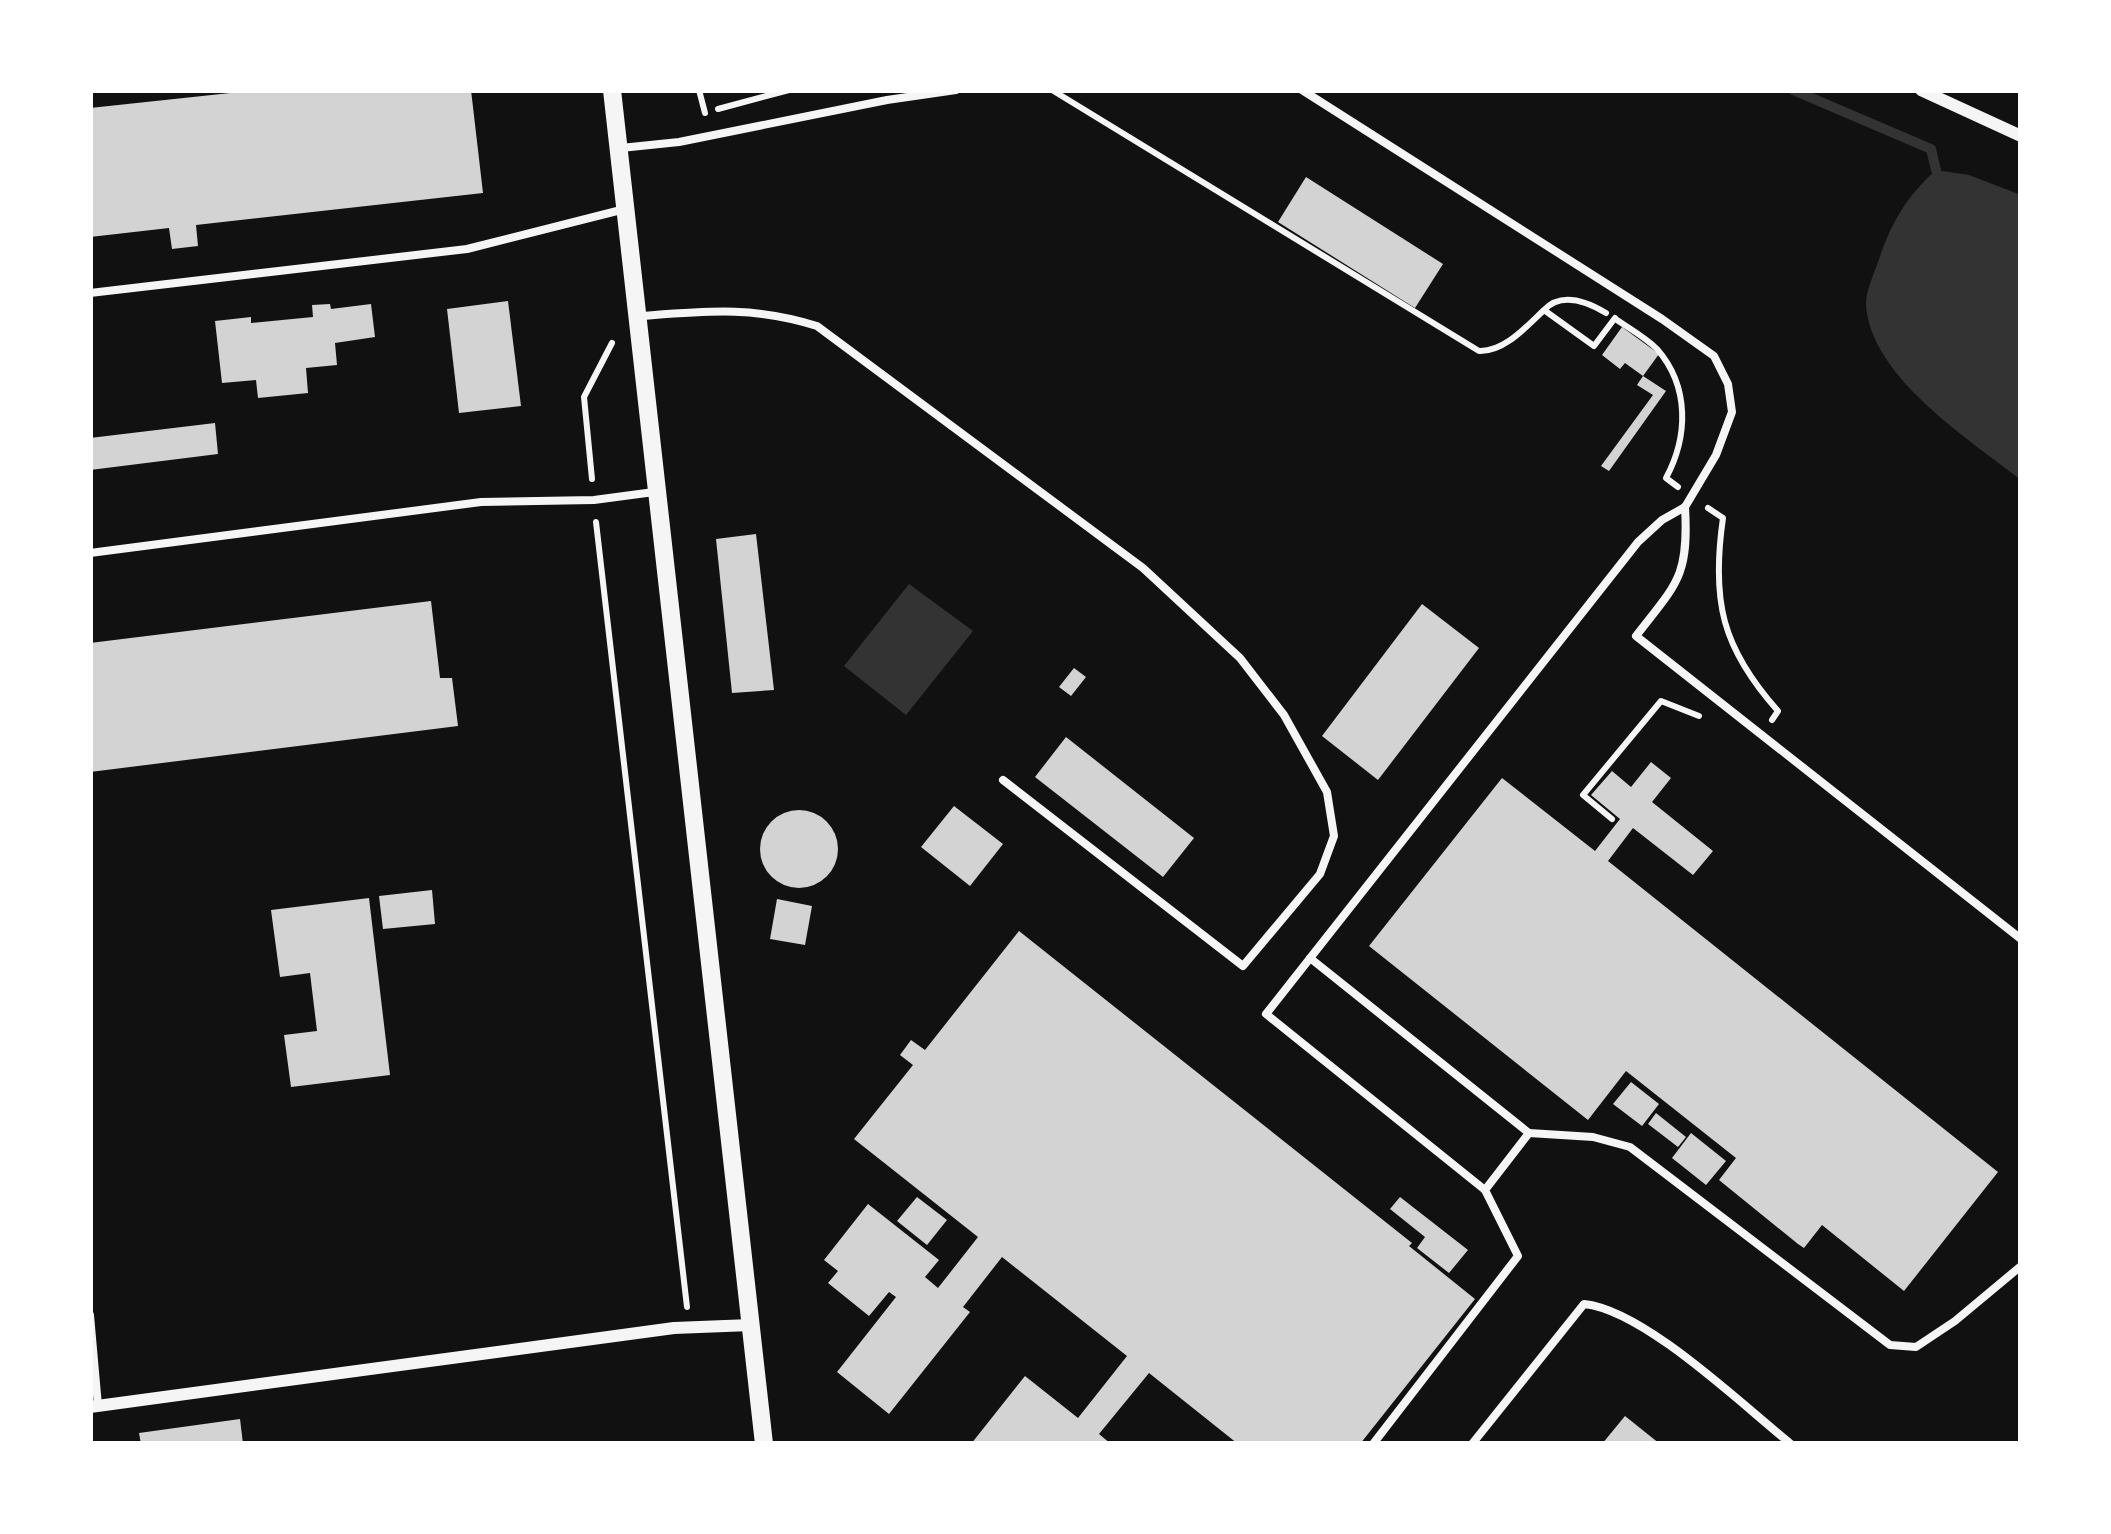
<svg xmlns="http://www.w3.org/2000/svg" width="2111" height="1534" font-family="Merriweather,serif">
	<style>
		.water { fill: #333 }
		.lines { fill: none; stroke-linecap: round; stroke-linejoin: round }
		.stream { stroke: #333; stroke-width: 10 }
		.building { fill: #d3d3d3 }
		.path { stroke: #f5f5f5; stroke-width: 6 }
		.service { stroke: #f5f5f5; stroke-width: 8 }
		.minor { stroke: #f5f5f5; stroke-width: 12 }
		.tertiary { stroke: #f5f5f5; stroke-width: 18 }
	</style>
	<rect width="100%" height="100%" fill="#111"/>
	<g class="water">
		<path d="M 1936,170 L 1969,175 L 2021,195 L 2021,480 C 1969,439 1872,378 1866,306 C 1865,293 1874,274 1878,262 C 1891,223 1906,197 1936,170 Z"/>
		<path d="M 909,584 L 973,631 L 906,715 L 844,666 Z"/>
	</g>
	<g class="lines">
		<path class="stream" d="M 1793,90 L 1931,149 L 1936,170"/>
	</g>
	<g class="building">
		<path d="M 258,90 L 471,90 L 483,193 L 196,225 L 198,246 L 172,249 L 169,228 L 90,237 L 90,108 Z"/>
		<path d="M 1306,177 L 1443,264 L 1415,308 L 1278,222 Z"/>
		<path d="M 508,301 L 521,406 L 459,413 L 447,309 Z"/>
		<path d="M 330,304 L 331,309 L 371,304 L 375,337 L 335,343 L 337,365 L 306,368 L 308,393 L 258,398 L 256,380 L 222,383 L 215,321 L 251,317 L 251,323 L 313,317 L 312,305 Z"/>
		<path d="M 1622,327 L 1659,354 L 1643,376 L 1625,363 L 1620,369 L 1602,355 Z"/>
		<path d="M 1643,376 L 1666,391 L 1609,471 L 1601,466 L 1653,395 L 1637,385 Z"/>
		<path d="M 215,423 L 218,454 L 90,470 L 90,438 Z"/>
		<path d="M 756,534 L 774,690 L 732,693 L 716,539 Z"/>
		<path d="M 431,601 L 440,678 L 452,678 L 458,726 L 90,772 L 90,643 Z"/>
		<path d="M 1422,604 L 1479,648 L 1378,780 L 1322,736 Z"/>
		<path d="M 1074,668 L 1086,677 L 1071,696 L 1059,687 Z"/>
		<path d="M 1066,737 L 1194,838 L 1163,877 L 1035,777 Z"/>
		<path d="M 1651,762 L 1671,778 L 1652,802 L 1713,851 L 1693,875 L 1633,828 L 1608,861 L 1998,1172 L 1904,1291 L 1822,1225 L 1804,1248 L 1798,1244 L 1719,1180 L 1736,1158 L 1626,1071 L 1588,1120 L 1369,946 L 1502,778 L 1595,851 L 1620,819 L 1591,795 L 1612,771 L 1631,787 Z"/>
		<path d="M 954,806 L 1003,844 L 970,886 L 921,847 Z"/>
		<circle cx="799" cy="849" r="39"/>
		<path d="M 432,890 L 435,924 L 383,929 L 379,896 Z"/>
		<path d="M 369,898 L 390,1075 L 291,1087 L 284,1035 L 317,1031 L 310,973 L 280,977 L 271,910 Z"/>
		<path d="M 777,899 L 812,906 L 805,945 L 770,939 Z"/>
		<path d="M 1019,931 L 1412,1243 L 1409,1246 L 1475,1299 L 1360,1444 L 1238,1444 L 1149,1373 L 1099,1434 L 1111,1444 L 971,1444 L 1025,1376 L 1078,1418 L 1127,1356 L 1002,1257 L 963,1307 L 970,1312 L 889,1414 L 837,1372 L 896,1297 L 889,1292 L 869,1316 L 828,1283 L 838,1271 L 824,1260 L 868,1204 L 939,1260 L 925,1277 L 938,1288 L 978,1237 L 854,1139 L 913,1065 L 900,1055 L 911,1040 L 925,1050 Z"/>
		<path d="M 1631,1082 L 1659,1104 L 1642,1126 L 1613,1104 Z"/>
		<path d="M 1656,1113 L 1686,1137 L 1678,1147 L 1648,1124 Z"/>
		<path d="M 1691,1133 L 1726,1161 L 1706,1185 L 1672,1158 Z"/>
		<path d="M 917,1197 L 947,1220 L 927,1245 L 897,1221 Z"/>
		<path d="M 1400,1197 L 1468,1250 L 1449,1273 L 1417,1248 L 1425,1237 L 1390,1209 Z"/>
		<path d="M 1625,1416 L 1660,1444 L 1602,1444 Z"/>
		<path d="M 240,1419 L 243,1444 L 141,1444 L 139,1433 Z"/>
	</g>
	<g class="lines">
		<g class="path">
			<path d="M 699,90 L 705,113"/>
			<path d="M 1052,90 L 1479,351 C 1504,352 1526,327 1543,311"/>
			<path d="M 718,109 L 789,90"/>
			<path d="M 1606,313 C 1586,301 1561,292 1544,310 L 1594,346 L 1615,318"/>
			<path d="M 1617,320 C 1630,329 1646,338 1657,349 C 1690,387 1688,437 1666,478 L 1678,487"/>
			<path d="M 592,479 L 584,397 L 612,343"/>
			<path d="M 1708,508 L 1723,518 C 1711,601 1722,648 1778,711 L 1772,720"/>
			<path d="M 596,522 L 687,1307"/>
			<path d="M 1612,819 L 1583,795 L 1661,701 L 1699,716"/>
		</g>
		<g class="service">
			<path d="M 1302,90 L 1662,319 L 1714,356 L 1728,384 L 1732,412 L 1716,455 L 1685,507 L 1662,520 L 1638,542 L 1266,1014 L 1485,1190"/>
			<path d="M 621,148 L 679,142 L 887,100 L 956,90"/>
			<path d="M 90,293 L 467,249 L 621,210"/>
			<path d="M 642,316 C 707,311 754,306 817,326 L 1143,568 L 1240,658 L 1284,715 L 1327,792 L 1334,836 L 1320,874 L 1243,966 L 1003,780"/>
			<path d="M 1685,507 C 1689,577 1677,583 1636,636 L 2021,939"/>
			<path d="M 90,553 L 481,502 L 594,500 L 654,492"/>
			<path d="M 1310,958 L 1529,1133 L 1593,1137 L 1630,1147 L 1890,1345 L 1916,1347 L 1955,1321 L 2021,1266"/>
			<path d="M 90,1315 L 98,1406"/>
			<path d="M 1373,1444 L 1518,1256 L 1485,1190 L 1529,1133"/>
			<path d="M 1472,1444 L 1584,1304 C 1644,1310 1741,1404 1791,1444"/>
		</g>
		<g class="minor">
			<path d="M 1921,90 L 2021,136"/>
			<path d="M 90,1407 L 674,1328 L 751,1325"/>
		</g>
		<path class="tertiary" d="M 612,90 L 764,1444"/>
	</g>
	<rect width="2111" height="1534" fill="none" stroke="#ffffff" stroke-width="186"/>
</svg>
